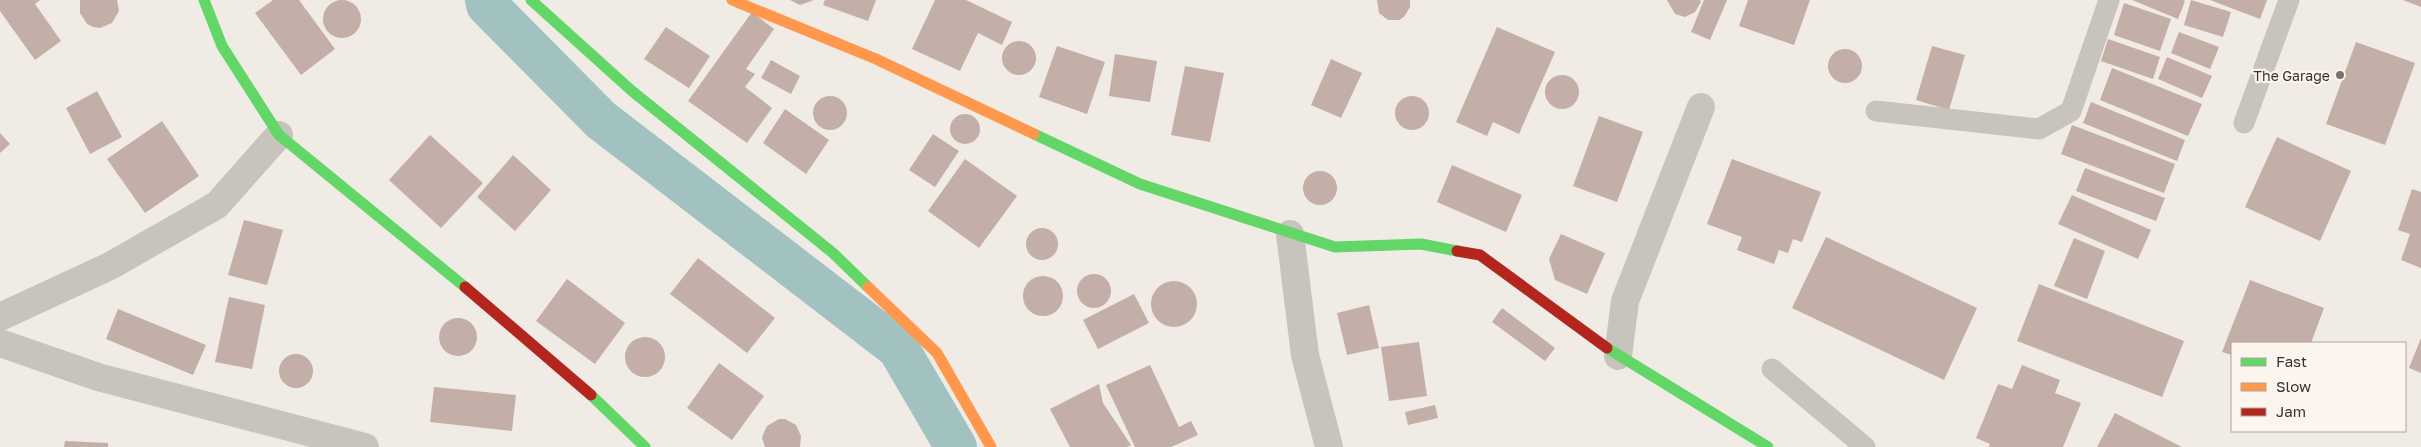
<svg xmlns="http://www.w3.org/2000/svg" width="2421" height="447" font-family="'Golos Text',sans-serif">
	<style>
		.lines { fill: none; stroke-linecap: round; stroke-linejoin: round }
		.canal { stroke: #a1c2c1; stroke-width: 42 }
		.building { fill: #c3afa7 }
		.lane { stroke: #c9c3be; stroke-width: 21 }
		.street { stroke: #c9c3be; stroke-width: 28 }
		.fast { stroke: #63d668; stroke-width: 11 }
		.slow { stroke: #ff974d; stroke-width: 11 }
		.jam { stroke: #b3261e; stroke-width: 11 }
		.poi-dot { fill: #7a716c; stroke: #fbf5ee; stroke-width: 2 }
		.labels { text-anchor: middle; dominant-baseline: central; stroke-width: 4.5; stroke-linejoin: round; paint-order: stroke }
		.poi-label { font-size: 14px; fill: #3b302b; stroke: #fbf5ee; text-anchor: end }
	</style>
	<rect width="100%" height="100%" fill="#f0ebe5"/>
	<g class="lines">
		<path class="canal" d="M 486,0 L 487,5 L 601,120 L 898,348 L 956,447"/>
	</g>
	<g class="building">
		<path d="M 0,0 L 40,0 L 35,4 L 61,41 L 35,60 L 0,11 Z"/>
		<path d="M 80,0 L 117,0 L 119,11 L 112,23 L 100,28 L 93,27 L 87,24 L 80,13 Z"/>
		<path d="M 273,0 L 299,0 L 335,49 L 301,75 L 255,13 Z"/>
		<path d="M 790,0 L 814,0 L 800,5 Z"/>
		<path d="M 825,0 L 876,0 L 868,21 L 823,5 Z"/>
		<path d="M 935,0 L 966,0 L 1012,22 L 1002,45 L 978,33 L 960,71 L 912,49 Z"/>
		<path d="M 1377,0 L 1410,0 L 1410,7 L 1404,17 L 1399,20 L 1388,20 L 1379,13 Z"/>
		<path d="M 1667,0 L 1700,0 L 1701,2 L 1695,12 L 1685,17 L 1675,14 Z"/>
		<path d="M 1704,0 L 1727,0 L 1710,40 L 1691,32 Z"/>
		<path d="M 1748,0 L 1810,0 L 1794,45 L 1739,26 Z"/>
		<path d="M 2132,0 L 2183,0 L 2185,1 L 2178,19 Z"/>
		<path d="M 2191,0 L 2231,12 L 2223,37 L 2184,25 Z"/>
		<path d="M 2210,0 L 2267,0 L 2260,19 Z"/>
		<path d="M 2403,0 L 2421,0 L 2421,7 Z"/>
		<circle cx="342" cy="19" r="19"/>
		<path d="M 2124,3 L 2171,19 L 2160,51 L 2114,35 Z"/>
		<path d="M 752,12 L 774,29 L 746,69 L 755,74 L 745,87 L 772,108 L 747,143 L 688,101 Z"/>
		<path d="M 666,27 L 710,56 L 689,88 L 644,59 Z"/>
		<path d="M 1497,27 L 1555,52 L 1519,134 L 1493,122 L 1487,136 L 1456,122 Z"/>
		<path d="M 2179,32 L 2219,47 L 2210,69 L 2171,53 Z"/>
		<path d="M 2108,39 L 2160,57 L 2153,79 L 2101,61 Z"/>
		<circle cx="1019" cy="58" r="17"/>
		<path d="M 2356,42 L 2415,63 L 2385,145 L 2326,124 Z"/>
		<path d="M 1057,46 L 1105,62 L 1087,114 L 1039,97 Z"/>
		<path d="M 1932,46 L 1965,55 L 1949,110 L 1916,100 Z"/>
		<circle cx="1845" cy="66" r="17"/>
		<path d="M 1115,54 L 1157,61 L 1150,102 L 1109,96 Z"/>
		<path d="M 2167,57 L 2212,76 L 2202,98 L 2158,79 Z"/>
		<path d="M 1331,59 L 1362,73 L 1341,118 L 1311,105 Z"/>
		<path d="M 771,60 L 800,76 L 791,94 L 761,78 Z"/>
		<path d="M 1185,66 L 1224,73 L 1210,142 L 1171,135 Z"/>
		<path d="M 2112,68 L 2202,104 L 2188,136 L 2100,100 Z"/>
		<circle cx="1562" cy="92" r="17"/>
		<path d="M 97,91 L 122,137 L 90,154 L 66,108 Z"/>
		<circle cx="1412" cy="113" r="17"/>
		<circle cx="830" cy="113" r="17"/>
		<path d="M 2091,102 L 2185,140 L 2177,161 L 2083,123 Z"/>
		<path d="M 785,109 L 829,140 L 806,174 L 763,143 Z"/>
		<circle cx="965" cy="129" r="15"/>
		<path d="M 1599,116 L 1643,132 L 1617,202 L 1573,186 Z"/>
		<path d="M 162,121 L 199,176 L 145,213 L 107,159 Z"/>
		<path d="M 2072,125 L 2175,164 L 2164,193 L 2061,154 Z"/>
		<path d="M 0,133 L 10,144 L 0,153 Z"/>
		<path d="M 933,134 L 959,151 L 935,187 L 909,170 Z"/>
		<path d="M 430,135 L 483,183 L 441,228 L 389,180 Z"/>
		<path d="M 2277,137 L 2351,171 L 2320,241 L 2245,207 Z"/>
		<path d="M 513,155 L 551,190 L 515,231 L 477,197 Z"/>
		<path d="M 965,159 L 1017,196 L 979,248 L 928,211 Z"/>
		<path d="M 1732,159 L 1821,192 L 1802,242 L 1793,239 L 1788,253 L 1779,250 L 1774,264 L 1737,250 L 1742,237 L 1707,224 Z"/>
		<path d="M 1452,165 L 1522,195 L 1506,232 L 1437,202 Z"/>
		<path d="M 2085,168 L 2165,198 L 2156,221 L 2076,191 Z"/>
		<circle cx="1320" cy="188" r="17"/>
		<path d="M 2412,189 L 2421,192 L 2421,268 L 2401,260 L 2410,234 L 2398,230 Z"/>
		<path d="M 2072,195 L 2151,230 L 2138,259 L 2058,224 Z"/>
		<path d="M 244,220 L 283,230 L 267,285 L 228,275 Z"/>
		<circle cx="1042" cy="244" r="16"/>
		<path d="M 1561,234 L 1605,253 L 1587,294 L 1555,280 L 1549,259 Z"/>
		<path d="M 1826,237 L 1977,308 L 1944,380 L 1792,308 Z"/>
		<path d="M 2074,238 L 2105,251 L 2087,299 L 2054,286 Z"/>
		<path d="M 698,258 L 775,318 L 747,353 L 670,294 Z"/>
		<circle cx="1094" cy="291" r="17"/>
		<circle cx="1043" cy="296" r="20"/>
		<path d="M 567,279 L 625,323 L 595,364 L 536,321 Z"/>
		<path d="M 2250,280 L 2324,308 L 2311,343 L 2232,343 L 2232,355 L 2222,352 Z"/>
		<circle cx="1174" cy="304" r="23"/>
		<path d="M 2039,284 L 2184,341 L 2162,397 L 2017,341 Z"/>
		<path d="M 1134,294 L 1149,323 L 1098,349 L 1083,320 Z"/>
		<path d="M 229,297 L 265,305 L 252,369 L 215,362 Z"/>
		<path d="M 1369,305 L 1379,348 L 1347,355 L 1337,313 Z"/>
		<path d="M 1502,308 L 1555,348 L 1545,361 L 1492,322 Z"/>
		<path d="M 118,309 L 206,345 L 193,375 L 106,339 Z"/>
		<circle cx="458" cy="337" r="19"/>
		<circle cx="645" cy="357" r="20"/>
		<path d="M 2421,338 L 2421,373 L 2409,368 Z"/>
		<path d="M 1419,342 L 1427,396 L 1389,401 L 1381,347 Z"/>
		<circle cx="296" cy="371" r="17"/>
		<path d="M 719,363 L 764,396 L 732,440 L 687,408 Z"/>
		<path d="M 1150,365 L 1179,427 L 1191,421 L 1198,435 L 1171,447 L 1135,447 L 1106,385 Z"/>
		<path d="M 2022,365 L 2060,380 L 2055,393 L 2081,403 L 2063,447 L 1989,447 L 1990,444 L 1976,438 L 1998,384 L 2012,389 Z"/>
		<path d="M 1099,384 L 1103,403 L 1131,445 L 1127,447 L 1070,447 L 1050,409 Z"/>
		<path d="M 434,387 L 516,395 L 512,431 L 430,422 Z"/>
		<path d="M 1435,405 L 1438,418 L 1408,425 L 1405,412 Z"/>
		<path d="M 2115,413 L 2182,447 L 2097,447 Z"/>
		<path d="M 779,419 L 785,419 L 796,425 L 801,436 L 800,447 L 765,447 L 762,438 L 764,432 L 767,426 Z"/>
		<path d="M 65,441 L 108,443 L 108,447 L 64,447 Z"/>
	</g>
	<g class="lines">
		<g class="lane">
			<path d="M 1876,111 L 2039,129 L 2071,111 L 2109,0"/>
			<path d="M 2244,123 L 2289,0"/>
			<path d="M 1772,369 L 1865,447"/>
		</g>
		<g class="street">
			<path d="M 1290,234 L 1305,355 L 1329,447"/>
			<path d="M 0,317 L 110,266 L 217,205 L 279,135"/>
			<path d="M 0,343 L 98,377 L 365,447"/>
			<path d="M 1618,356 L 1625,301 L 1701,107"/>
		</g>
		<g class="fast">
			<path d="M 204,0 L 222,46 L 279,135 L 465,287"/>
			<path d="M 531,0 L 632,91 L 833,253 L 868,287"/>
			<path d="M 1034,134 L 1140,184 L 1335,247 L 1421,244 L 1457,251"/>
			<path d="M 1607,348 L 1768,447"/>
			<path d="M 591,395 L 645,447"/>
		</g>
		<g class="slow">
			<path d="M 732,0 L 876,59 L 1034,134"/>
			<path d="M 868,287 L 937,353 L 991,447"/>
		</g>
		<g class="jam">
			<path d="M 1457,251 L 1480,255 L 1607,348"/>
			<path d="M 465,287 L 591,395"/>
		</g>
	</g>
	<circle class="poi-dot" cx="2340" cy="75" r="5"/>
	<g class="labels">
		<g class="poi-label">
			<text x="2330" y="75">The Garage</text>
		</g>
	</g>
	<rect x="2231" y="342" width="175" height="90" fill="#fbf5ee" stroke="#aea6a0"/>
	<rect x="2241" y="358" width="25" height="8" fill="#63d668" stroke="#aea6a0"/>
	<text x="2276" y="367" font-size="15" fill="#3b302b">Fast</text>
	<rect x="2241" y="383" width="25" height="8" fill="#ff974d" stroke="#aea6a0"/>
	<text x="2276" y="392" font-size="15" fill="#3b302b">Slow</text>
	<rect x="2241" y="408" width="25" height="8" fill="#b3261e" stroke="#aea6a0"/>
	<text x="2276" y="417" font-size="15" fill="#3b302b">Jam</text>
</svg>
